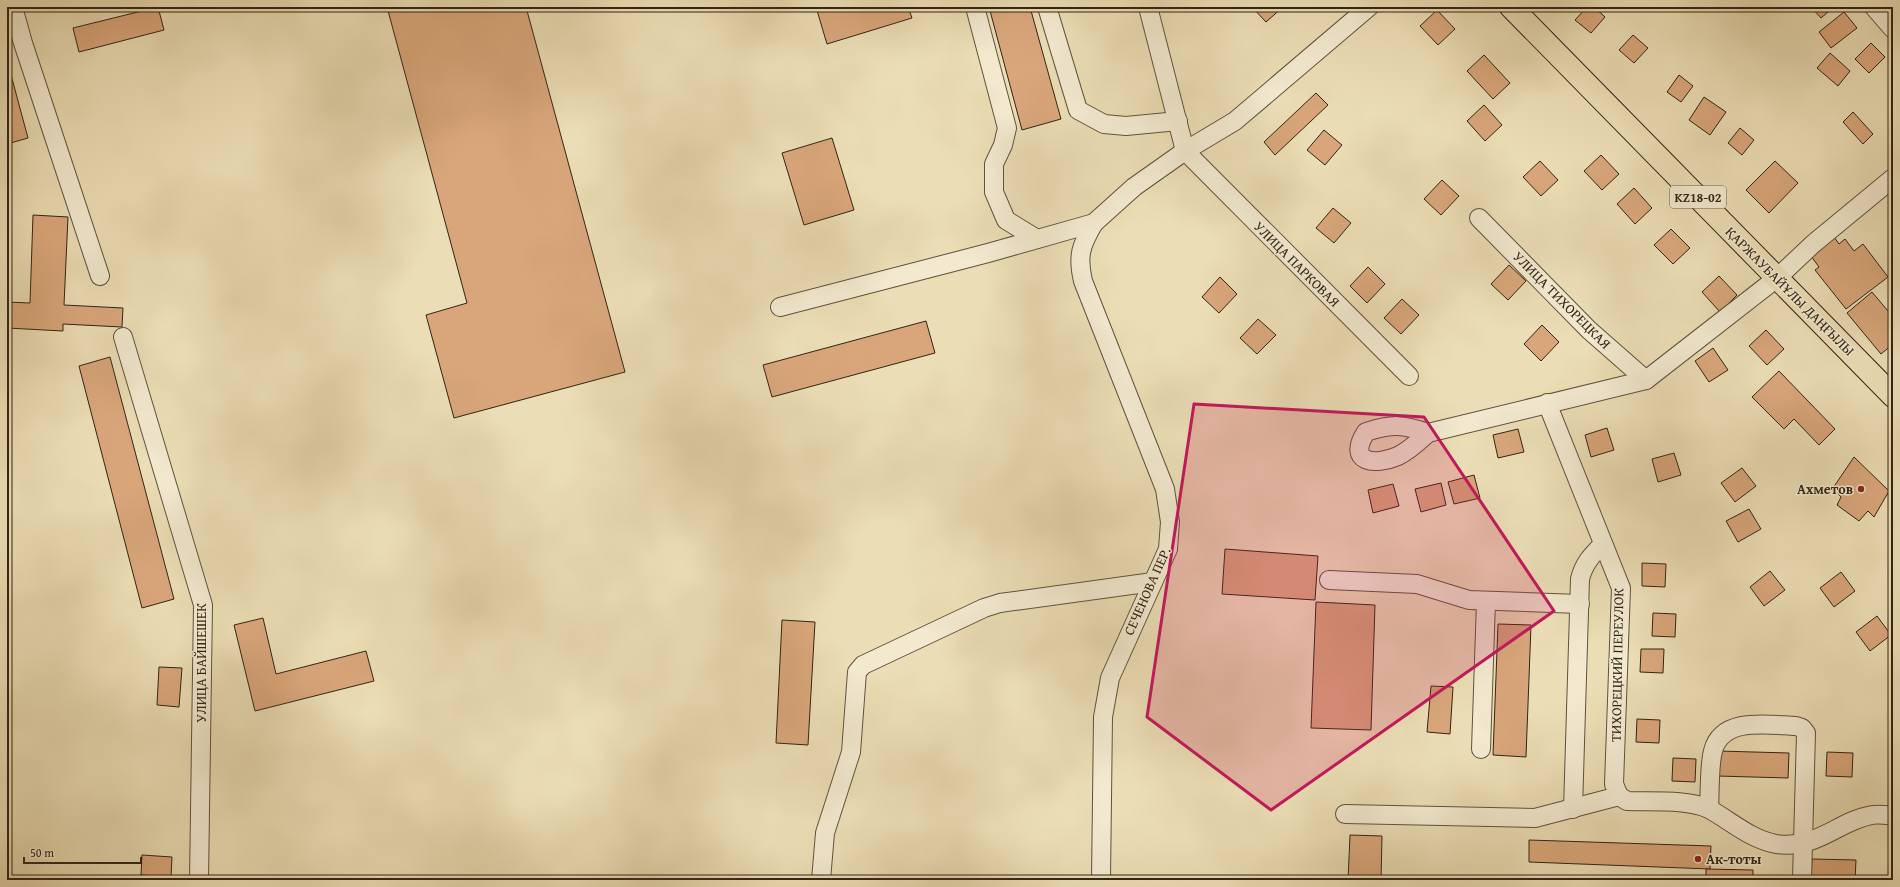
<svg xmlns="http://www.w3.org/2000/svg" width="1900" height="887" font-family="'Gentium Book Plus',serif">
	<style>
		.building { fill: #d8a67a; stroke: #322415 }
		.lines { fill: none; stroke-linecap: round; stroke-linejoin: round }
		.minor-casing { stroke: #60523d; stroke-width: 20 }
		.highway-casing { stroke: #322415; stroke-width: 24 }
		.minor { stroke: #f2e9cf; stroke-width: 18 }
		.highway { stroke: #ebddb5; stroke-width: 22 }
		.marked { fill: #c2185b; fill-opacity: 0.2; stroke: #c2185b; stroke-width: 3; stroke-linejoin: round }
		.poi-dot { fill: #8f2418; stroke: #f2e9cf; stroke-width: 1.5 }
		.labels { text-anchor: middle; dominant-baseline: central; stroke-width: 3; stroke-linejoin: round; paint-order: stroke }
		.shield { fill: #f2e9cf; stroke: #6c5f4d; stroke-width: 1 }
		.shield-label { font-size: 13px; font-weight: bold; fill: #322415 }
		.street-label { font-size: 14px; fill: #322415; stroke: #f2e9cf }
		.poi-label { font-size: 14px; font-weight: bold; fill: #322415; stroke: #f2e9cf; text-anchor: end }
	</style>
	<rect width="100%" height="100%" fill="#ebddb5"/>
	<filter id="stains"><feTurbulence type="fractalNoise" baseFrequency=".005" numOctaves="4"/><feColorMatrix values="0 0 0 0 .2 0 0 0 0 .09 0 0 0 0 .02 0 0 0 .5 -.17"/></filter>
	<radialGradient id="worn" r=".72"><stop offset=".6" stop-color="#630" stop-opacity="0"/><stop offset="1" stop-color="#630" stop-opacity=".3"/></radialGradient>
	<g class="building">
		<path d="M 158,7 L 164,30 L 79,52 L 73,28 Z"/>
		<path d="M 387,7 L 526,7 L 625,372 L 454,418 L 426,315 L 467,303 Z"/>
		<path d="M 816,7 L 908,7 L 912,18 L 827,44 Z"/>
		<path d="M 989,7 L 1030,7 L 1061,119 L 1022,130 Z"/>
		<path d="M 1252,7 L 1283,7 L 1266,22 Z"/>
		<path d="M 1587,7 L 1594,7 L 1605,17 L 1591,33 L 1575,20 Z"/>
		<path d="M 1811,7 L 1834,7 L 1821,18 Z"/>
		<path d="M 1437,10 L 1455,29 L 1438,45 L 1420,26 Z"/>
		<path d="M 1844,12 L 1857,28 L 1831,48 L 1819,32 Z"/>
		<path d="M 1633,35 L 1648,48 L 1634,63 L 1619,50 Z"/>
		<path d="M 1871,43 L 1885,57 L 1869,73 L 1855,59 Z"/>
		<path d="M 1830,53 L 1850,71 L 1838,86 L 1817,68 Z"/>
		<path d="M 1484,55 L 1510,83 L 1493,99 L 1467,71 Z"/>
		<path d="M 7,60 L 28,138 L 7,144 Z"/>
		<path d="M 1679,75 L 1693,86 L 1681,102 L 1667,92 Z"/>
		<path d="M 1316,93 L 1328,105 L 1275,155 L 1264,142 Z"/>
		<path d="M 1704,97 L 1726,112 L 1710,135 L 1689,120 Z"/>
		<path d="M 1484,105 L 1502,125 L 1485,141 L 1467,121 Z"/>
		<path d="M 1853,112 L 1873,134 L 1863,144 L 1843,122 Z"/>
		<path d="M 1740,128 L 1754,140 L 1742,155 L 1728,143 Z"/>
		<path d="M 1324,130 L 1342,145 L 1325,165 L 1307,150 Z"/>
		<path d="M 832,138 L 854,210 L 804,225 L 782,153 Z"/>
		<path d="M 1601,155 L 1619,174 L 1602,190 L 1584,171 Z"/>
		<path d="M 1540,161 L 1558,180 L 1541,196 L 1523,177 Z"/>
		<path d="M 1775,161 L 1798,183 L 1769,213 L 1746,190 Z"/>
		<path d="M 1442,180 L 1459,196 L 1441,215 L 1424,199 Z"/>
		<path d="M 1634,188 L 1652,208 L 1635,224 L 1617,204 Z"/>
		<path d="M 1333,208 L 1351,223 L 1334,243 L 1316,228 Z"/>
		<path d="M 33,215 L 68,217 L 64,305 L 123,308 L 122,327 L 63,324 L 63,331 L 7,328 L 7,302 L 30,303 Z"/>
		<path d="M 1671,229 L 1690,248 L 1673,264 L 1654,245 Z"/>
		<path d="M 1832,234 L 1839,244 L 1845,239 L 1854,251 L 1863,244 L 1888,277 L 1846,309 L 1815,270 L 1819,267 L 1808,252 Z"/>
		<path d="M 1509,265 L 1526,281 L 1508,300 L 1491,284 Z"/>
		<path d="M 1368,267 L 1385,284 L 1367,303 L 1350,286 Z"/>
		<path d="M 1719,276 L 1737,295 L 1720,312 L 1702,292 Z"/>
		<path d="M 1220,277 L 1237,294 L 1219,313 L 1202,297 Z"/>
		<path d="M 1872,292 L 1893,317 L 1893,344 L 1881,354 L 1847,313 Z"/>
		<path d="M 1402,299 L 1419,315 L 1401,334 L 1384,318 Z"/>
		<path d="M 1258,319 L 1276,335 L 1257,354 L 1240,338 Z"/>
		<path d="M 926,321 L 935,353 L 772,397 L 763,365 Z"/>
		<path d="M 1542,325 L 1559,342 L 1541,361 L 1524,344 Z"/>
		<path d="M 1766,330 L 1784,349 L 1767,365 L 1749,346 Z"/>
		<path d="M 1713,348 L 1728,370 L 1709,382 L 1695,361 Z"/>
		<path d="M 110,357 L 174,599 L 142,608 L 79,366 Z"/>
		<path d="M 1779,371 L 1835,429 L 1819,445 L 1794,419 L 1784,429 L 1752,397 Z"/>
		<path d="M 1607,428 L 1614,450 L 1591,457 L 1585,435 Z"/>
		<path d="M 1518,429 L 1524,452 L 1498,458 L 1493,435 Z"/>
		<path d="M 1674,453 L 1681,475 L 1658,482 L 1652,459 Z"/>
		<path d="M 1854,457 L 1889,491 L 1874,517 L 1868,511 L 1859,521 L 1837,505 L 1841,497 L 1833,488 Z"/>
		<path d="M 1742,468 L 1756,486 L 1735,502 L 1721,483 Z"/>
		<path d="M 1474,475 L 1480,498 L 1454,504 L 1448,482 Z"/>
		<path d="M 1441,483 L 1446,505 L 1421,512 L 1415,489 Z"/>
		<path d="M 1393,484 L 1399,506 L 1373,513 L 1368,490 Z"/>
		<path d="M 1749,509 L 1761,529 L 1738,542 L 1726,521 Z"/>
		<path d="M 1225,549 L 1318,556 L 1315,600 L 1222,594 Z"/>
		<path d="M 1642,563 L 1666,564 L 1665,587 L 1642,586 Z"/>
		<path d="M 1770,571 L 1785,590 L 1764,606 L 1750,587 Z"/>
		<path d="M 1841,572 L 1855,591 L 1834,607 L 1820,588 Z"/>
		<path d="M 1316,602 L 1375,605 L 1371,730 L 1311,728 Z"/>
		<path d="M 1653,613 L 1676,614 L 1675,637 L 1652,636 Z"/>
		<path d="M 1877,616 L 1891,635 L 1870,651 L 1856,632 Z"/>
		<path d="M 263,618 L 276,674 L 366,651 L 374,681 L 255,711 L 234,625 Z"/>
		<path d="M 782,620 L 815,622 L 808,745 L 776,743 Z"/>
		<path d="M 1498,624 L 1531,625 L 1526,757 L 1493,755 Z"/>
		<path d="M 1641,649 L 1664,649 L 1663,673 L 1640,672 Z"/>
		<path d="M 159,667 L 182,668 L 179,707 L 157,705 Z"/>
		<path d="M 1431,686 L 1453,687 L 1450,734 L 1427,732 Z"/>
		<path d="M 1637,719 L 1660,720 L 1659,743 L 1636,742 Z"/>
		<path d="M 1718,751 L 1789,753 L 1788,778 L 1717,776 Z"/>
		<path d="M 1827,752 L 1853,753 L 1852,777 L 1826,776 Z"/>
		<path d="M 1673,758 L 1696,759 L 1695,782 L 1672,781 Z"/>
		<path d="M 1350,835 L 1382,836 L 1381,880 L 1348,880 Z"/>
		<path d="M 1529,840 L 1711,846 L 1710,869 L 1529,862 Z"/>
		<path d="M 142,855 L 172,857 L 171,877 L 141,875 Z"/>
		<path d="M 1812,859 L 1856,860 L 1855,880 L 1811,880 Z"/>
		<path d="M 1706,869 L 1753,870 L 1753,880 L 1706,880 Z"/>
	</g>
	<g class="lines">
		<defs>
			<g id="minor">
				<path d="M 13,7 L 23,43 L 100,276"/>
				<path d="M 975,7 L 1007,128 L 1003,145 L 994,164 L 994,192 L 1006,220 L 1037,239"/>
				<path d="M 1047,7 L 1078,110 L 1104,124 L 1126,126 L 1178,121"/>
				<path d="M 1148,7 L 1185,151 L 1409,376"/>
				<path d="M 1874,7 L 1893,29"/>
				<path d="M 1479,218 L 1589,330 L 1646,380"/>
				<path d="M 1094,223 C 1081,245 1077,256 1083,281 L 1165,489 L 1170,522 L 1168,549 L 1110,678 L 1103,717 L 1101,880"/>
				<path d="M 780,307 L 988,253 L 1094,223 L 1134,187 L 1185,151 L 1235,121 L 1369,7"/>
				<path d="M 123,337 L 203,605 L 199,880"/>
				<path d="M 1547,403 L 1621,588 L 1614,784 L 1619,796"/>
				<path d="M 1428,433 C 1418,442 1410,450 1398,456 C 1375,466 1346,463 1366,432 C 1392,424 1403,424 1428,433 L 1646,380 L 1777,278 L 1813,244 L 1893,178"/>
				<path d="M 1329,580 L 1417,584 L 1469,600 L 1580,604"/>
				<path d="M 1481,749 L 1486,601"/>
				<path d="M 1573,809 L 1580,579 C 1584,563 1592,555 1603,544"/>
				<path d="M 1709,809 C 1710,794 1709,765 1713,751 C 1722,716 1769,725 1796,726 L 1802,728 L 1806,733 L 1802,880"/>
				<path d="M 1345,814 L 1535,818 L 1619,796 L 1627,801 C 1651,802 1688,799 1709,809 C 1731,821 1750,839 1776,844 C 1817,850 1838,821 1872,815 C 1878,814 1886,815 1893,816"/>
				<path d="M 821,880 L 825,833 L 851,752 L 857,672 L 863,665 L 984,608 L 1000,603 L 1153,582"/>
			</g>
			<path id="highway" d="M 1511,7 L 1893,396"/>
		</defs>
		<use href="#minor" class="minor-casing"/>
		<use href="#highway" class="highway-casing"/>
		<use href="#minor" class="minor"/>
		<use href="#highway" class="highway"/>
	</g>
	<path class="marked" d="M 1194,404 L 1424,417 L 1554,611 L 1271,810 L 1147,717 Z"/>
	<g class="poi-dot">
		<circle cx="1861" cy="489" r="4"/>
		<circle cx="1698" cy="859" r="4"/>
	</g>
	<g class="labels">
		<rect class="shield" x="1670" y="186" width="56" height="22" rx="3"/>
		<g class="shield-label">
			<text x="1698" y="197">KZ18-02</text>
		</g>
		<g class="street-label">
			<text transform="translate(1297 264) rotate(45)">УЛИЦА ПАРКОВАЯ</text>
			<text transform="translate(1790 291) rotate(45)">ҚАРЖАУБАЙҰЛЫ ДАҢҒЫЛЫ</text>
			<text transform="translate(1562 300) rotate(45)">УЛИЦА ТИХОРЕЦКАЯ</text>
			<text transform="translate(1147 591) rotate(-66)">СЕЧЕНОВА ПЕР.</text>
			<text transform="translate(201 663) rotate(-90)">УЛИЦА БАЙШЕШЕК</text>
			<text transform="translate(1617 665) rotate(-89)">ТИХОРЕЦКИЙ ПЕРЕУЛОК</text>
		</g>
		<g class="poi-label">
			<text x="1853" y="489">Ахметов</text>
			<text x="1706" y="859" text-anchor="start">Ак-тоты</text>
		</g>
	</g>
	<rect width="1900" height="887" fill="none" stroke="#ebddb5" stroke-width="24"/>
	<rect x="8" y="8" width="1884" height="871" fill="none" stroke="#322415" stroke-width="2"/>
	<rect x="12" y="12" width="1876" height="863" fill="none" stroke="#322415"/>
	<path d="M24 857v6h117v-6" fill="none" stroke="#322415" stroke-width="2"/>
	<text x="30" y="857" font-size="12" fill="#322415" stroke="#f2e9cf" stroke-width="3" paint-order="stroke">50 m</text>
	<rect width="100%" height="100%" filter="url(#stains)"/>
	<rect width="100%" height="100%" fill="url(#worn)"/>
</svg>
